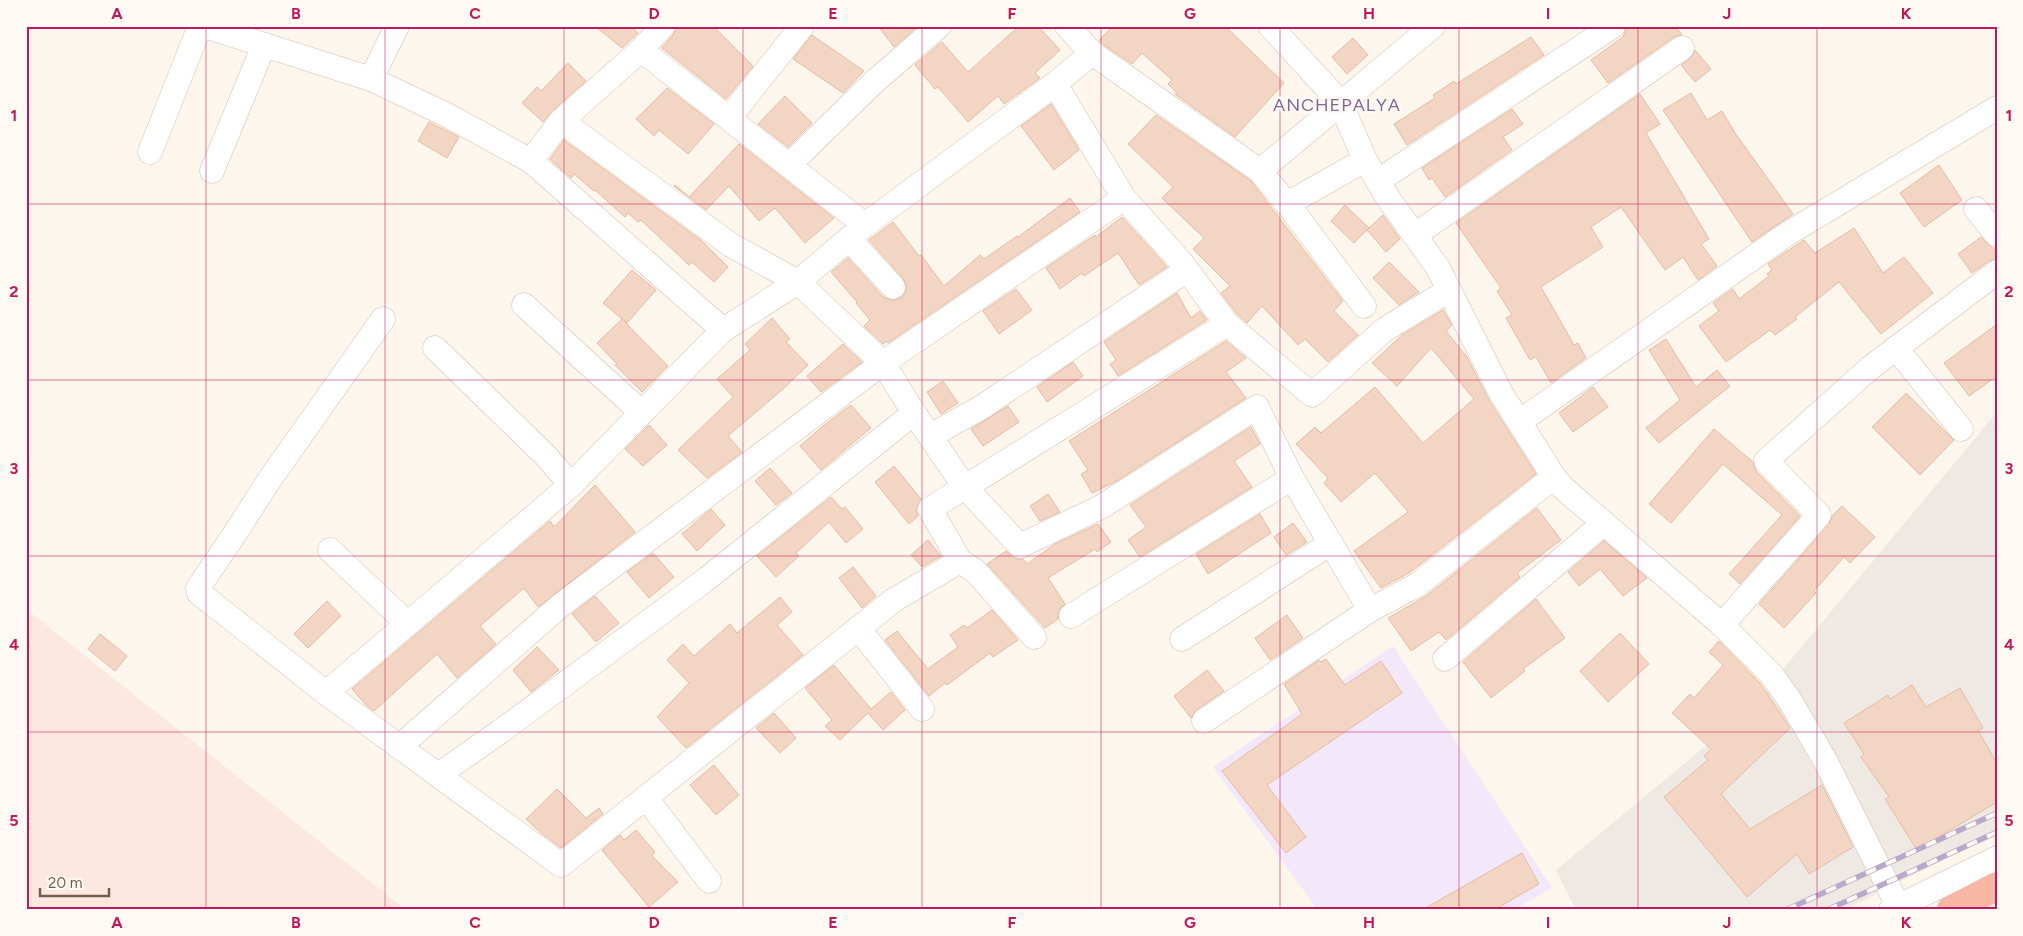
<svg xmlns="http://www.w3.org/2000/svg" width="2023" height="936" font-family="Figtree,sans-serif">
	<style>
		.commercial { fill: #fde8e0 }
		.industrial { fill: #efe9e4 }
		.education { fill: #f3e8fa }
		.building { fill: #f3d5c3; stroke: #e6bba3 }
		.lines { fill: none; stroke-linecap: round; stroke-linejoin: round }
		.minor-casing { stroke: #d1beb0; stroke-width: 25 }
		.highway-casing { stroke: #dad1cd; stroke-width: 29 }
		.minor { stroke: #fff; stroke-width: 24 }
		.highway { stroke: #f7b7a3; stroke-width: 28 }
		.rail-casing { stroke: #b9a8c9; stroke-width: 5.5 }
		.rail { stroke: #fffaf3; stroke-width: 4; stroke-dasharray: 11; stroke-linecap: butt }
		.grid { fill: none; stroke: #c2185b; stroke-width: 1; stroke-opacity: 0.55 }
		.labels { text-anchor: middle; dominant-baseline: central; stroke-width: 5; stroke-linejoin: round; paint-order: stroke }
		.quarter-label { font-size: 18px; letter-spacing: 1px; fill: #846695; stroke: #fffaf3 }
		.neatline { fill: none; stroke: #c2185b; stroke-width: 2 }
		.grid-label { font-size: 16px; text-anchor: middle; font-weight: bold; fill: #c2185b }
	</style>
	<rect width="100%" height="100%" fill="#fdf6ec"/>
	<path class="commercial" d="M 26,609 L 406,910 L 26,910 Z"/>
	<path class="industrial" d="M 1997,412 L 1997,833 L 1844,910 L 1576,910 L 1556,870 L 1749,710 Z"/>
	<path class="education" d="M 1393,646 L 1552,888 L 1513,910 L 1318,910 L 1213,767 Z"/>
	<g class="building">
		<path d="M 595,26 L 631,26 L 638,33 L 622,48 Z"/>
		<path d="M 677,26 L 713,26 L 753,66 L 726,99 L 662,48 L 673,35 Z"/>
		<path d="M 878,26 L 918,26 L 894,47 Z"/>
		<path d="M 1019,26 L 1038,26 L 1060,50 L 1035,73 L 1040,78 L 1004,104 L 998,96 L 968,122 L 938,87 L 935,89 L 915,65 L 942,42 L 968,72 Z"/>
		<path d="M 1113,26 L 1225,26 L 1284,83 L 1235,137 L 1175,94 L 1177,93 L 1168,84 L 1172,80 L 1142,53 L 1132,64 L 1104,45 L 1099,40 Z"/>
		<path d="M 1630,26 L 1675,26 L 1682,35 L 1674,37 L 1608,83 L 1591,60 L 1623,37 L 1626,29 Z"/>
		<path d="M 812,35 L 864,71 L 843,93 L 793,59 Z"/>
		<path d="M 1531,37 L 1544,55 L 1407,145 L 1394,124 L 1435,98 L 1433,95 L 1454,81 L 1456,84 Z"/>
		<path d="M 1353,38 L 1368,55 L 1347,74 L 1332,57 Z"/>
		<path d="M 1695,50 L 1711,69 L 1695,82 L 1681,65 L 1690,59 Z"/>
		<path d="M 568,63 L 586,81 L 552,111 L 543,122 L 522,103 L 537,87 L 541,91 Z"/>
		<path d="M 667,88 L 714,124 L 688,154 L 659,130 L 654,136 L 636,119 Z"/>
		<path d="M 1691,93 L 1707,120 L 1722,111 L 1735,133 L 1793,214 L 1752,242 L 1663,110 Z"/>
		<path d="M 1640,94 L 1660,124 L 1646,133 L 1709,239 L 1701,244 L 1717,266 L 1698,280 L 1683,257 L 1665,270 L 1621,207 L 1591,227 L 1603,247 L 1541,287 L 1574,345 L 1578,343 L 1586,358 L 1551,383 L 1536,357 L 1530,360 L 1506,318 L 1512,315 L 1497,291 L 1501,288 L 1456,223 Z"/>
		<path d="M 785,96 L 812,123 L 788,147 L 758,124 Z"/>
		<path d="M 1051,104 L 1079,150 L 1054,170 L 1021,126 Z"/>
		<path d="M 1512,109 L 1523,124 L 1503,137 L 1512,150 L 1445,197 L 1432,178 L 1429,180 L 1422,168 Z"/>
		<path d="M 1156,115 L 1251,181 L 1343,301 L 1334,311 L 1358,335 L 1328,362 L 1305,339 L 1298,345 L 1262,306 L 1247,323 L 1237,314 L 1221,293 L 1230,286 L 1193,249 L 1204,238 L 1162,198 L 1173,187 L 1128,144 Z"/>
		<path d="M 429,122 L 459,137 L 447,158 L 418,141 Z"/>
		<path d="M 564,140 L 702,241 L 728,267 L 714,282 L 692,262 L 689,265 L 641,220 L 638,222 L 628,213 L 625,217 L 595,190 L 594,191 L 574,174 L 571,178 L 550,159 Z"/>
		<path d="M 739,144 L 834,218 L 805,243 L 775,208 L 759,221 L 729,186 L 706,210 L 674,186 L 675,185 L 689,197 Z"/>
		<path d="M 1939,165 L 1962,200 L 1924,227 L 1900,193 Z"/>
		<path d="M 1070,198 L 1080,212 L 888,343 L 886,341 L 883,344 L 864,326 L 870,320 L 856,303 L 857,302 L 831,272 L 848,258 L 883,297 L 889,300 L 895,300 L 902,297 L 906,291 L 906,285 L 903,278 L 869,240 L 893,222 L 919,256 L 921,255 L 944,286 L 980,255 L 984,259 L 1017,236 L 1018,237 Z"/>
		<path d="M 1345,205 L 1369,228 L 1354,243 L 1331,221 Z"/>
		<path d="M 1383,215 L 1400,239 L 1386,252 L 1367,230 Z"/>
		<path d="M 1122,217 L 1167,267 L 1139,285 L 1118,253 L 1084,276 L 1082,273 L 1060,289 L 1046,268 L 1095,235 L 1096,237 Z"/>
		<path d="M 1854,228 L 1883,273 L 1904,257 L 1933,293 L 1881,334 L 1839,282 L 1795,317 L 1797,319 L 1775,335 L 1770,330 L 1726,362 L 1699,326 L 1719,311 L 1713,303 L 1733,289 L 1739,299 L 1769,276 L 1767,274 L 1772,270 L 1768,264 L 1804,240 L 1815,253 Z"/>
		<path d="M 1981,237 L 1997,252 L 1997,258 L 1989,261 L 1972,273 L 1958,254 Z"/>
		<path d="M 1389,262 L 1419,292 L 1399,305 L 1373,278 Z"/>
		<path d="M 632,270 L 656,290 L 627,323 L 603,303 Z"/>
		<path d="M 1016,289 L 1032,310 L 999,334 L 983,311 Z"/>
		<path d="M 1177,293 L 1191,318 L 1200,311 L 1207,320 L 1118,376 L 1110,364 L 1116,360 L 1104,342 Z"/>
		<path d="M 1443,310 L 1452,325 L 1446,331 L 1467,357 L 1490,402 L 1536,474 L 1409,573 L 1381,588 L 1354,551 L 1408,512 L 1375,473 L 1341,502 L 1324,483 L 1328,478 L 1296,444 L 1315,427 L 1321,433 L 1375,387 L 1423,443 L 1474,399 L 1431,348 L 1397,386 L 1372,363 L 1402,335 Z"/>
		<path d="M 772,318 L 790,339 L 786,342 L 808,365 L 783,389 L 728,436 L 742,452 L 707,478 L 678,450 L 733,397 L 717,379 L 750,350 L 745,344 Z"/>
		<path d="M 622,319 L 668,366 L 642,392 L 615,365 L 617,364 L 597,343 Z"/>
		<path d="M 1997,324 L 1997,376 L 1969,396 L 1944,363 Z"/>
		<path d="M 1666,339 L 1696,387 L 1717,370 L 1730,386 L 1659,443 L 1646,428 L 1680,400 L 1649,350 Z"/>
		<path d="M 1226,341 L 1246,358 L 1226,372 L 1246,398 L 1115,482 L 1092,493 L 1081,474 L 1088,470 L 1069,441 Z"/>
		<path d="M 843,344 L 862,362 L 821,392 L 807,376 Z"/>
		<path d="M 1073,362 L 1083,376 L 1047,402 L 1037,387 Z"/>
		<path d="M 943,381 L 958,403 L 941,414 L 927,392 Z"/>
		<path d="M 1593,387 L 1608,407 L 1573,432 L 1559,413 Z"/>
		<path d="M 1906,393 L 1954,440 L 1920,475 L 1872,427 Z"/>
		<path d="M 851,405 L 871,428 L 821,470 L 800,446 L 823,426 Z"/>
		<path d="M 1008,406 L 1019,422 L 983,446 L 971,429 Z"/>
		<path d="M 649,425 L 667,445 L 643,466 L 625,449 Z"/>
		<path d="M 1251,427 L 1260,444 L 1234,461 L 1252,487 L 1140,557 L 1128,540 L 1146,527 L 1130,505 Z"/>
		<path d="M 1714,429 L 1753,462 L 1756,471 L 1800,516 L 1740,584 L 1729,574 L 1782,515 L 1723,464 L 1671,523 L 1649,504 Z"/>
		<path d="M 894,466 L 921,499 L 916,509 L 918,516 L 909,524 L 875,482 Z"/>
		<path d="M 770,468 L 792,493 L 776,505 L 755,481 Z"/>
		<path d="M 595,485 L 635,532 L 538,607 L 524,588 L 480,626 L 496,644 L 457,678 L 437,654 L 374,711 L 367,706 L 352,689 L 550,521 L 554,527 Z"/>
		<path d="M 1048,494 L 1060,512 L 1040,521 L 1030,506 Z"/>
		<path d="M 831,497 L 842,509 L 845,507 L 863,529 L 846,543 L 829,522 L 796,553 L 799,556 L 776,577 L 757,556 Z"/>
		<path d="M 1842,506 L 1875,537 L 1850,563 L 1844,557 L 1814,591 L 1816,593 L 1784,628 L 1759,604 L 1829,524 L 1832,516 Z"/>
		<path d="M 1537,508 L 1561,540 L 1517,573 L 1520,577 L 1446,640 L 1439,632 L 1411,651 L 1388,618 L 1426,596 Z"/>
		<path d="M 711,509 L 725,525 L 697,551 L 682,534 Z"/>
		<path d="M 1260,514 L 1271,533 L 1208,574 L 1196,554 Z"/>
		<path d="M 1293,523 L 1307,542 L 1286,555 L 1274,537 Z"/>
		<path d="M 1098,524 L 1111,542 L 1097,552 L 1095,549 L 1048,578 L 1065,604 L 1059,610 L 1058,619 L 1045,628 L 987,564 L 1006,551 L 1017,559 L 1023,559 L 1027,564 L 1055,544 Z"/>
		<path d="M 928,540 L 941,556 L 922,567 L 911,555 Z"/>
		<path d="M 1604,541 L 1647,578 L 1623,596 L 1600,569 L 1579,586 L 1568,572 Z"/>
		<path d="M 653,553 L 674,577 L 649,598 L 627,572 Z"/>
		<path d="M 853,567 L 876,596 L 862,608 L 839,578 Z"/>
		<path d="M 595,596 L 619,623 L 596,642 L 572,614 Z"/>
		<path d="M 780,597 L 792,612 L 777,625 L 803,655 L 686,748 L 657,717 L 689,683 L 667,660 L 683,644 L 694,656 L 730,624 L 737,633 Z"/>
		<path d="M 1536,599 L 1565,638 L 1523,669 L 1525,671 L 1491,698 L 1463,662 Z"/>
		<path d="M 327,601 L 341,616 L 308,648 L 294,634 Z"/>
		<path d="M 992,610 L 1018,640 L 993,657 L 990,653 L 947,685 L 945,683 L 929,696 L 885,640 L 897,631 L 928,669 L 958,647 L 950,635 L 964,625 L 967,628 Z"/>
		<path d="M 1287,615 L 1303,638 L 1270,660 L 1255,638 Z"/>
		<path d="M 1620,633 L 1649,664 L 1608,702 L 1580,671 Z"/>
		<path d="M 100,634 L 127,656 L 115,671 L 88,649 Z"/>
		<path d="M 1719,641 L 1760,683 L 1790,728 L 1721,794 L 1750,829 L 1822,785 L 1853,847 L 1809,874 L 1797,854 L 1747,897 L 1664,797 L 1708,760 L 1704,756 L 1711,749 L 1672,713 L 1690,694 L 1694,698 L 1723,665 L 1709,652 Z"/>
		<path d="M 537,647 L 559,670 L 531,692 L 513,670 Z"/>
		<path d="M 1326,659 L 1345,685 L 1381,661 L 1402,693 L 1267,785 L 1306,837 L 1286,853 L 1222,771 L 1302,714 L 1284,684 L 1319,660 L 1321,662 Z"/>
		<path d="M 834,665 L 871,709 L 891,692 L 905,710 L 883,730 L 868,713 L 840,740 L 825,726 L 832,720 L 805,688 Z"/>
		<path d="M 1207,670 L 1224,691 L 1196,710 L 1191,718 L 1174,696 Z"/>
		<path d="M 1912,685 L 1926,707 L 1960,688 L 1983,728 L 1978,730 L 1997,764 L 1997,802 L 1917,850 L 1885,799 L 1889,797 L 1861,757 L 1864,754 L 1844,723 L 1888,695 L 1890,699 Z"/>
		<path d="M 774,713 L 796,738 L 780,753 L 756,728 Z"/>
		<path d="M 714,765 L 739,795 L 716,815 L 690,785 Z"/>
		<path d="M 557,789 L 586,818 L 599,808 L 603,814 L 561,848 L 541,833 L 526,819 Z"/>
		<path d="M 636,830 L 655,852 L 652,856 L 678,882 L 649,907 L 602,850 L 620,835 L 624,840 Z"/>
		<path d="M 1522,853 L 1539,884 L 1494,910 L 1422,910 Z"/>
	</g>
	<g class="lines">
		<defs>
			<g id="minor">
				<path d="M 205,26 L 371,79 L 447,115 L 531,161 L 723,330"/>
				<path d="M 1067,26 L 1092,53"/>
				<path d="M 1270,26 L 1340,102 L 1365,160 L 1388,198 L 1438,268 L 1502,395 L 1554,477 L 1562,487 L 1722,625 L 1771,674 L 1789,699 L 1826,762 L 1898,906"/>
				<path d="M 641,50 L 865,225"/>
				<path d="M 371,79 L 397,26"/>
				<path d="M 1055,84 L 1124,198 L 1181,262 L 1227,324 L 1312,395 L 1384,330 L 1449,290"/>
				<path d="M 729,118 L 802,26"/>
				<path d="M 561,121 L 731,245 L 798,282 L 883,363 L 914,413 L 964,486 L 1020,546 L 1101,507 L 1257,407 L 1292,478 L 1370,610"/>
				<path d="M 150,152 L 200,26"/>
				<path d="M 531,161 L 561,121 L 641,50 L 663,26"/>
				<path d="M 789,165 L 874,82 L 939,26"/>
				<path d="M 212,171 L 264,45"/>
				<path d="M 1260,171 L 1295,214 L 1364,306"/>
				<path d="M 1378,181 L 1613,26"/>
				<path d="M 1287,204 L 1365,160"/>
				<path d="M 1976,209 L 1997,235"/>
				<path d="M 1415,235 L 1682,48"/>
				<path d="M 849,239 L 893,287"/>
				<path d="M 524,305 L 642,413"/>
				<path d="M 435,348 L 546,456 L 571,485"/>
				<path d="M 1896,348 L 1961,429"/>
				<path d="M 1519,422 L 1787,234 L 1997,108"/>
				<path d="M 930,436 L 982,407 L 1187,270"/>
				<path d="M 330,550 L 408,624"/>
				<path d="M 960,561 L 894,600 L 561,865 L 326,693 L 571,485 L 723,330 L 798,282 L 865,225 L 1055,84 L 1092,53 L 1260,171 L 1433,26"/>
				<path d="M 1071,616 L 1292,478"/>
				<path d="M 1722,625 L 1819,515 L 1766,461 L 1870,368 L 1997,272"/>
				<path d="M 858,628 L 922,709"/>
				<path d="M 1034,637 L 975,571 L 960,561 L 930,509 L 1227,324"/>
				<path d="M 1182,639 L 1331,543"/>
				<path d="M 1445,659 L 1604,523"/>
				<path d="M 326,693 L 199,593 L 198,588 L 232,538 L 270,479 L 383,319"/>
				<path d="M 1204,721 L 1370,610 L 1417,585 L 1554,477"/>
				<path d="M 399,747 L 561,605 L 883,363 L 1124,198"/>
				<path d="M 438,775 L 501,731 L 704,581 L 914,413"/>
				<path d="M 647,799 L 709,881"/>
				<path d="M 1891,910 L 1997,858"/>
			</g>
			<path id="highway" d="M 1951,910 L 1997,886"/>
		</defs>
		<use href="#minor" class="minor-casing"/>
		<use href="#highway" class="highway-casing"/>
		<use href="#minor" class="minor"/>
		<use href="#highway" class="highway"/>
		<defs>
			<g id="rail">
				<path d="M 1786,910 L 1997,813"/>
				<path d="M 1827,910 L 1997,832"/>
			</g>
		</defs>
		<use href="#rail" class="rail-casing"/>
		<use href="#rail" class="rail"/>
	</g>
	<path class="grid" d="M 206,26 L 206,910M 385,26 L 385,910M 564,26 L 564,910M 743,26 L 743,910M 922,26 L 922,910M 1101,26 L 1101,910M 1280,26 L 1280,910M 1459,26 L 1459,910M 1638,26 L 1638,910M 1817,26 L 1817,910M 26,204 L 1997,204M 26,380 L 1997,380M 26,556 L 1997,556M 26,732 L 1997,732"/>
	<g class="labels">
		<g class="quarter-label">
			<text x="1337" y="105">ANCHEPALYA</text>
		</g>
	</g>
	<rect width="2023" height="936" fill="none" stroke="#fffaf3" stroke-width="55"/>
	<path d="M40 888v8h69v-8" fill="none" stroke="#7a5c4d" stroke-width="2.5"/>
	<text x="48" y="888" font-size="15" fill="#7a5c4d" stroke="#fffaf3" stroke-width="4" paint-order="stroke">20 m</text>
	<rect x="28" y="28" width="1968" height="880" class="neatline"/>
	<g class="grid-label">
		<text x="117" y="19">A</text>
		<text x="296" y="19">B</text>
		<text x="475" y="19">C</text>
		<text x="654" y="19">D</text>
		<text x="833" y="19">E</text>
		<text x="1012" y="19">F</text>
		<text x="1190" y="19">G</text>
		<text x="1369" y="19">H</text>
		<text x="1548" y="19">I</text>
		<text x="1727" y="19">J</text>
		<text x="1906" y="19">K</text>
		<text x="14" y="121">1</text>
		<text x="2009" y="121">1</text>
		<text x="14" y="297">2</text>
		<text x="2009" y="297">2</text>
		<text x="14" y="474">3</text>
		<text x="2009" y="474">3</text>
		<text x="14" y="650">4</text>
		<text x="2009" y="650">4</text>
		<text x="14" y="826">5</text>
		<text x="2009" y="826">5</text>
		<text x="117" y="928">A</text>
		<text x="296" y="928">B</text>
		<text x="475" y="928">C</text>
		<text x="654" y="928">D</text>
		<text x="833" y="928">E</text>
		<text x="1012" y="928">F</text>
		<text x="1190" y="928">G</text>
		<text x="1369" y="928">H</text>
		<text x="1548" y="928">I</text>
		<text x="1727" y="928">J</text>
		<text x="1906" y="928">K</text>
	</g>
</svg>
